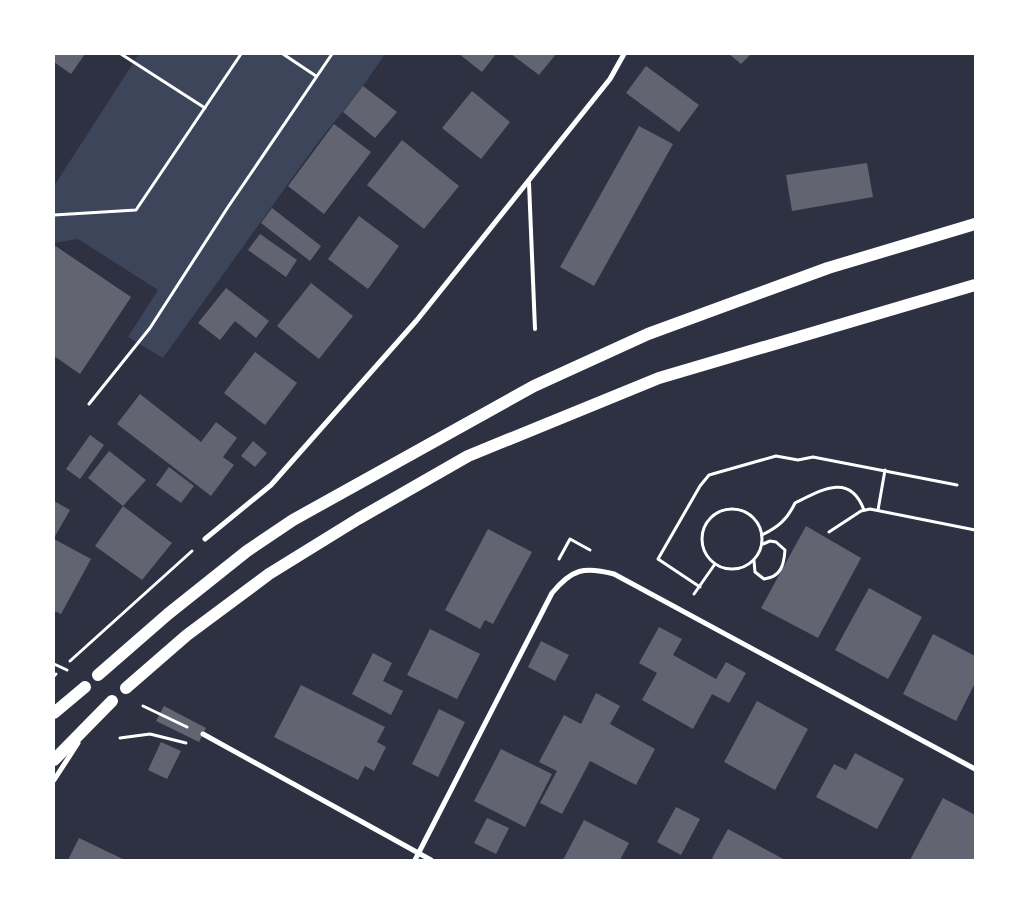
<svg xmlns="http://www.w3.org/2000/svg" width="1029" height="914" font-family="Rubik,sans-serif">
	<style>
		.green { fill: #3c4559 }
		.building { fill: #626471 }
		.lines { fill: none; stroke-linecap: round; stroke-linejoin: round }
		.path { stroke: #fff; stroke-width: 3 }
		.service { stroke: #fff; stroke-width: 4 }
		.minor { stroke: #fff; stroke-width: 5 }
		.primary { stroke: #fff; stroke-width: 12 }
	</style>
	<rect width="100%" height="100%" fill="#2d3142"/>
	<path class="green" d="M 139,54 L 385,54 L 363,86 L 316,145 L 163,358 L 128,337 L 158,290 L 78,239 L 54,243 L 54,186 Z"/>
	<g class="building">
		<path d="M 54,54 L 85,54 L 71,74 L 54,62 Z"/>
		<path d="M 459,54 L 496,54 L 482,72 Z"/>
		<path d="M 511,54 L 556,54 L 539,75 Z"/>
		<path d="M 729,54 L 751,54 L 741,64 Z"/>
		<path d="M 646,66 L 699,105 L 679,132 L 626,93 Z"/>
		<path d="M 363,86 L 397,112 L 375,138 L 343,112 Z"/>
		<path d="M 472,91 L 510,122 L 481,159 L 442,128 Z"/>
		<path d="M 334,124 L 371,152 L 324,214 L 288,186 Z"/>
		<path d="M 639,126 L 673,144 L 594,286 L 560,267 Z"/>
		<path d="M 402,140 L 459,186 L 424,229 L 367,185 Z"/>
		<path d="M 867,163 L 873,197 L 792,211 L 786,175 Z"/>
		<path d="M 272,208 L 321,246 L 310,261 L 261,223 Z"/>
		<path d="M 359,216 L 399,246 L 368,289 L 328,259 Z"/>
		<path d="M 260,234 L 297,260 L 286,277 L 248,250 Z"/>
		<path d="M 54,245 L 131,297 L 80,374 L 54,356 Z"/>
		<path d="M 311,283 L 353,316 L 319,359 L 277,326 Z"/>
		<path d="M 226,288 L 269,321 L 256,338 L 235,321 L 220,340 L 198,323 Z"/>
		<path d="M 255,352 L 297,383 L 265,425 L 224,393 Z"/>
		<path d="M 140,394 L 201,442 L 216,422 L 237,438 L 223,457 L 234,465 L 211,496 L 117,424 Z"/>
		<path d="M 90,435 L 104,445 L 80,479 L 66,469 Z"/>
		<path d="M 253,441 L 267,453 L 255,467 L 241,456 Z"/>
		<path d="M 109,451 L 146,480 L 123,506 L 88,478 Z"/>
		<path d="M 169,467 L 194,486 L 181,503 L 156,485 Z"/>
		<path d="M 54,501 L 70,510 L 54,538 Z"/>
		<path d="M 123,506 L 172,543 L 142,580 L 95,546 Z"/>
		<path d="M 806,526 L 861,558 L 818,638 L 761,608 Z"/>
		<path d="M 488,529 L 532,552 L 493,624 L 485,620 L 480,629 L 445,610 Z"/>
		<path d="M 54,539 L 91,559 L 61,614 L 54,611 Z"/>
		<path d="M 869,588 L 922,617 L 888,679 L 835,650 Z"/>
		<path d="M 659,627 L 682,639 L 673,655 L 716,679 L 726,662 L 746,673 L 729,703 L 712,694 L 693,729 L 642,700 L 657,673 L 639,663 Z"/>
		<path d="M 430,629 L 480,654 L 457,699 L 407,675 Z"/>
		<path d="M 933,634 L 975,656 L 975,683 L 956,721 L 903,694 Z"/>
		<path d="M 541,641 L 569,655 L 555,681 L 528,667 Z"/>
		<path d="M 373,653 L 392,663 L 383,681 L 403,691 L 391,715 L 352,694 Z"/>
		<path d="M 301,685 L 385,727 L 377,742 L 386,747 L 374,771 L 365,766 L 358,780 L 274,737 Z"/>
		<path d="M 596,693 L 620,706 L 610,724 L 655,749 L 636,785 L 590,761 L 562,814 L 540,803 L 557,771 L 539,762 L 564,715 L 581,724 Z"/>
		<path d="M 757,701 L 808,729 L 775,790 L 724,762 Z"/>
		<path d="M 164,706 L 206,728 L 199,742 L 156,721 Z"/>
		<path d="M 439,709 L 465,722 L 438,777 L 412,764 Z"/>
		<path d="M 161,742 L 181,751 L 167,779 L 148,770 Z"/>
		<path d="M 501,749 L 552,774 L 525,827 L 474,801 Z"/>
		<path d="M 855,753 L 904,779 L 877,829 L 816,797 L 834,764 L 846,770 Z"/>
		<path d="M 943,798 L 975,815 L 974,860 L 910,860 Z"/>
		<path d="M 676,807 L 700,819 L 681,855 L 657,842 Z"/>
		<path d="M 487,818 L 509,828 L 496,854 L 474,843 Z"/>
		<path d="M 584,820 L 629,843 L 620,860 L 563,860 Z"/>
		<path d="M 728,829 L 774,854 L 785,860 L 717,860 L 712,858 Z"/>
		<path d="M 79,838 L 125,860 L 68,860 Z"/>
	</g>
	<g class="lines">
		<g class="path">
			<path d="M 121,54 L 205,108"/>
			<path d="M 283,54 L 316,76"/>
			<path d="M 54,215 L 136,210 L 241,54"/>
			<path d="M 89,404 L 150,328 L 228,207 L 332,54"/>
			<circle cx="732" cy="539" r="30"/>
			<path d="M 878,510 L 885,470"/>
			<path d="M 829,532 L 861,511 L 870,509 L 975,530"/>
			<path d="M 762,535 C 778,527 787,520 795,503 C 821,490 850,472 864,510"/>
			<path d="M 559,559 L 570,539 L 590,550"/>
			<path d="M 754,561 L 755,572 L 764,579 C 781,577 784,565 785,550 L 776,542 L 770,541 L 763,544"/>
			<path d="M 700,587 L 658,559 L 700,486 L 709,475 L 776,456 L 798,460 L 813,457 L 957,485"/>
			<path d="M 694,594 L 715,564"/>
			<path d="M 70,661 L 192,551"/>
			<path d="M 54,664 L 67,670"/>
			<path d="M 54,676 L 56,674"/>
			<path d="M 143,706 L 187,727"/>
			<path d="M 120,738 L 150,734 L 186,743"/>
		</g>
		<path class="service" d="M 529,183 L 535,329"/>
		<g class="minor">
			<path d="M 205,539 L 271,485 L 417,320 L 610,79 L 624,54"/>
			<path d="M 203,734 L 431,860"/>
			<path d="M 54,780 L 78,743"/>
			<path d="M 415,860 L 552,593 C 572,569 584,566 614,574 L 975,769"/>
		</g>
		<g class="primary">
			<path d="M 98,675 L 168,614 L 247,551 L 293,520 L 534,386 L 648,334 L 828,268 L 975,224"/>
			<path d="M 126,688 L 187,635 L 269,574 L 358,519 L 468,456 L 659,378 L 975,285"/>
			<path d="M 54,713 L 85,687"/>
			<path d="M 54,760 L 112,701"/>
		</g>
	</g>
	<rect width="1029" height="914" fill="none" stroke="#ffffff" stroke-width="110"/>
</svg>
